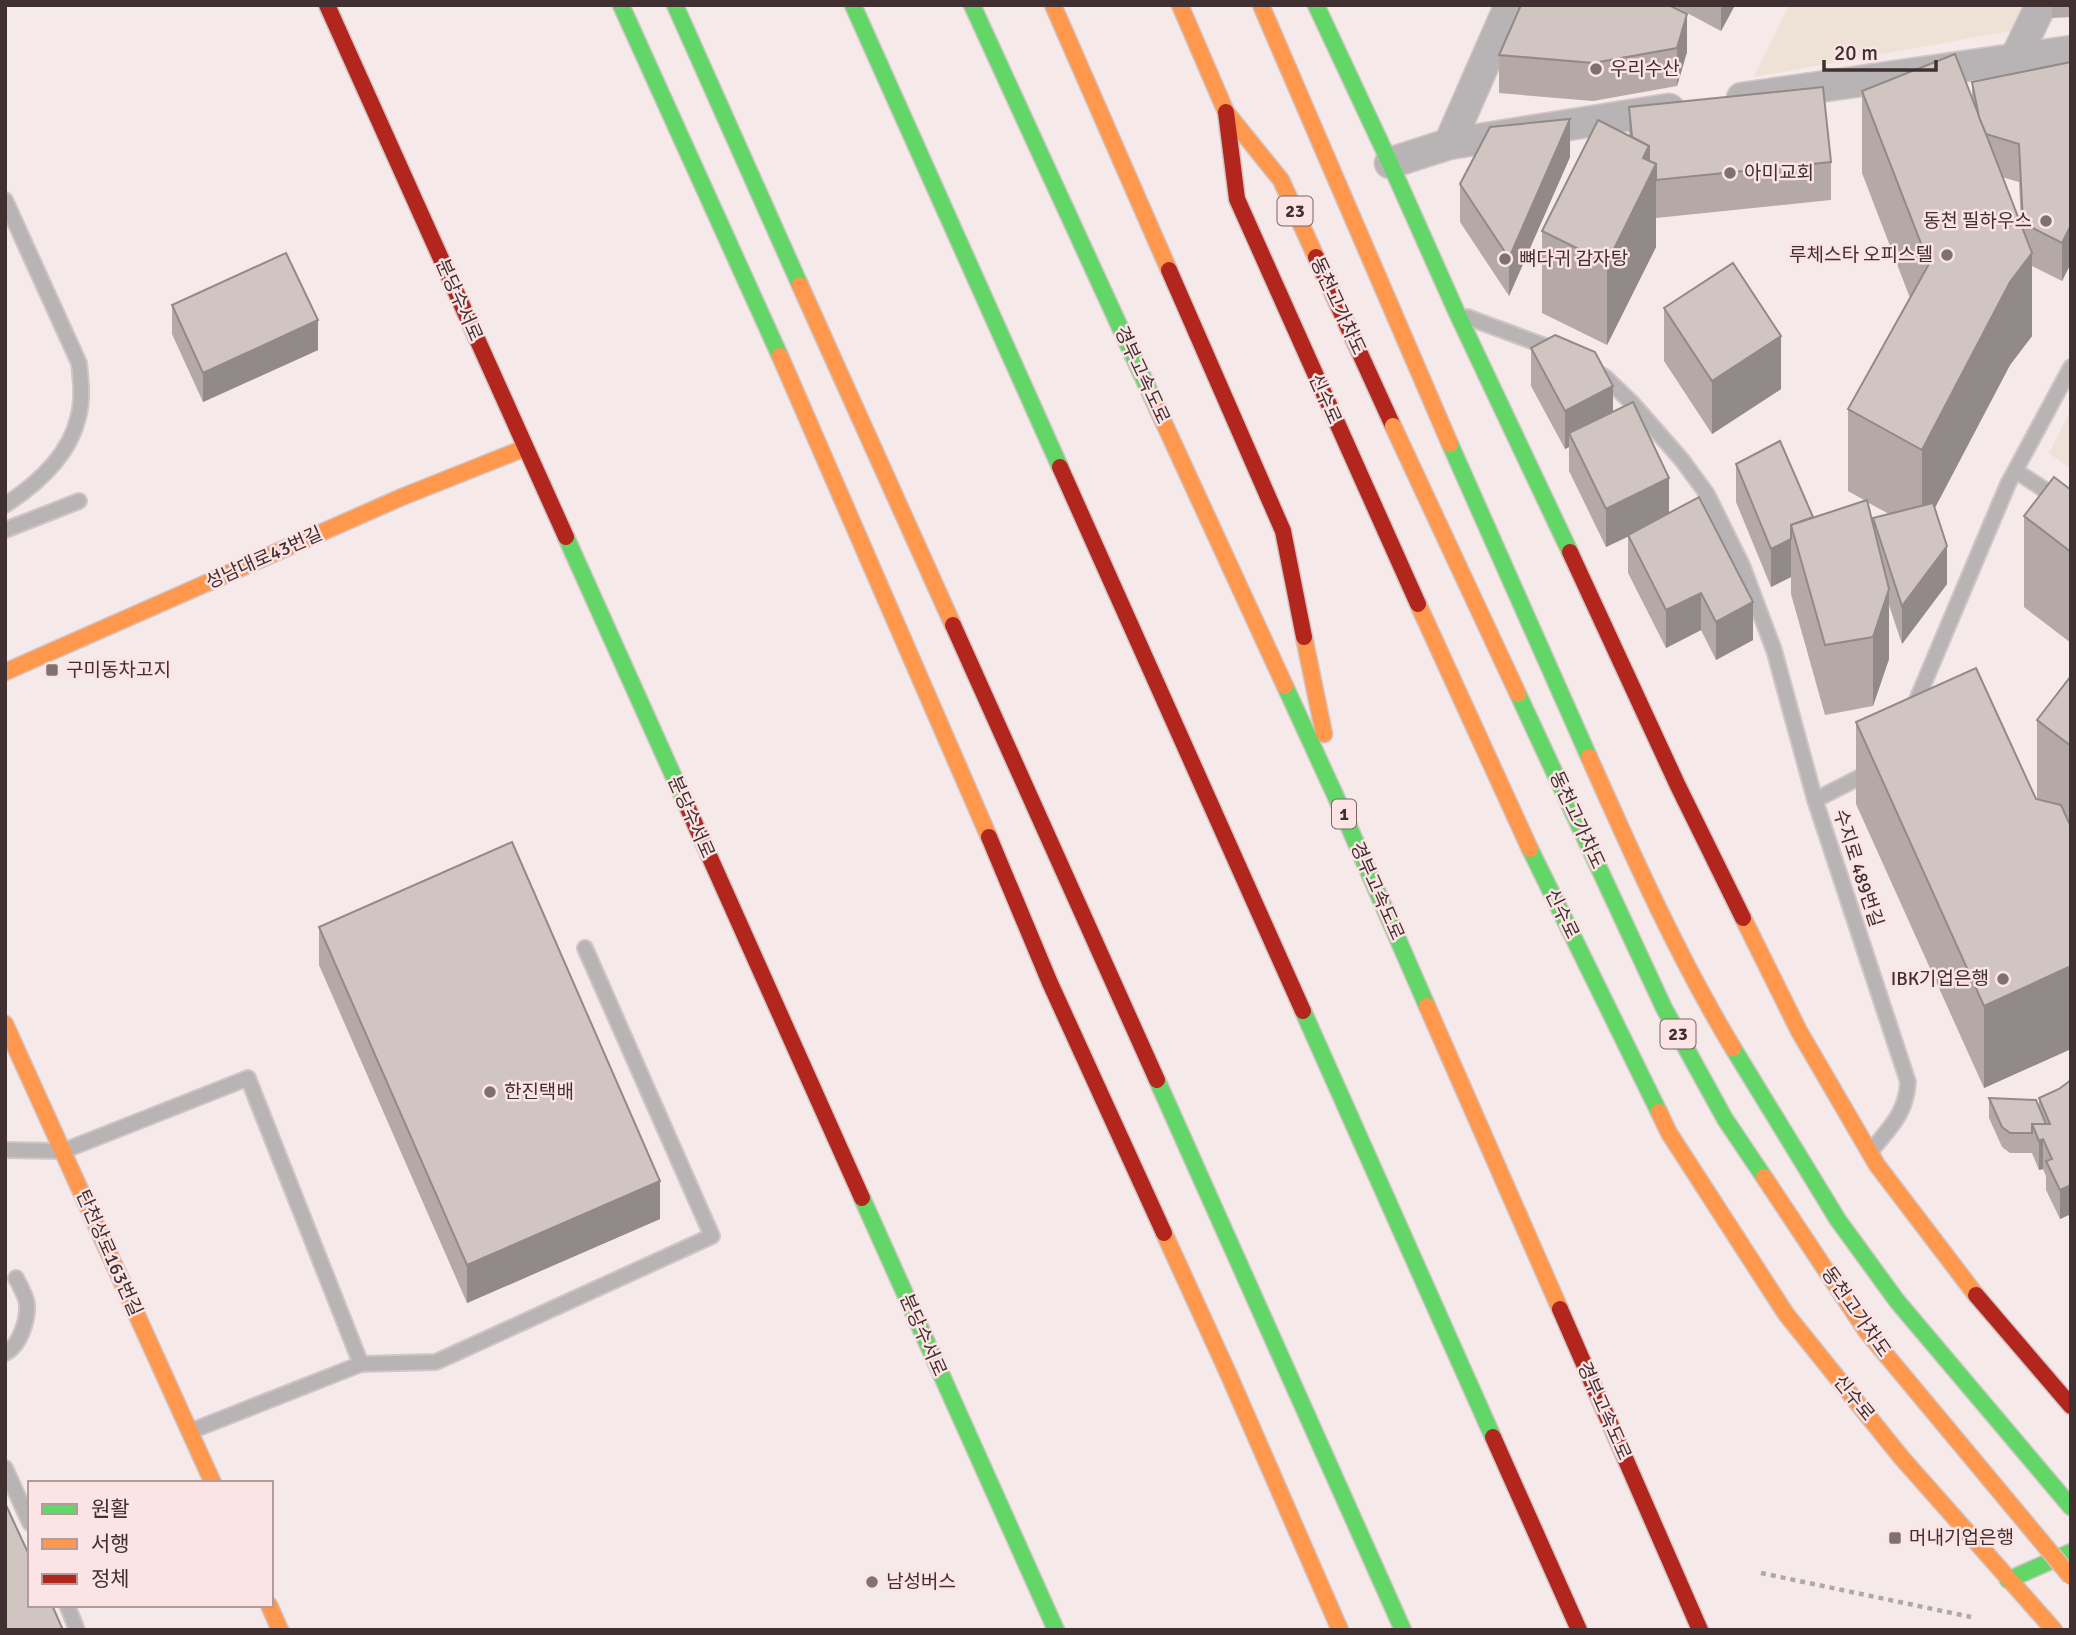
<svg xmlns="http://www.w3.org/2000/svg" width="2076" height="1635" font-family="Signika,'Noto Sans KR',sans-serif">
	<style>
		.green { fill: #eee1d6 }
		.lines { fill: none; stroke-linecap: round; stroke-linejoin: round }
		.lane-casing { stroke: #d1c5c5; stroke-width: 18 }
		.street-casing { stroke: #d1c5c5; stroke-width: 33 }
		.fast-casing { stroke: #d1c5c5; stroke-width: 19 }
		.slow-casing { stroke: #d1c5c5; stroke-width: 19 }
		.jam-casing { stroke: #d1c5c5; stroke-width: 19 }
		.path { stroke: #afa8aa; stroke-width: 4.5; stroke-dasharray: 5 5; stroke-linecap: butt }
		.lane { stroke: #b8b3b4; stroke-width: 14 }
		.street { stroke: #b8b3b4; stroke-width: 30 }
		.fast { stroke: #63d668; stroke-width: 16 }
		.slow { stroke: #ff974d; stroke-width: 16 }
		.jam { stroke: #b3261e; stroke-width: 16 }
		.fast-bridge-casing { stroke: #d1c5c5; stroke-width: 19; stroke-linecap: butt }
		.slow-bridge-casing { stroke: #d1c5c5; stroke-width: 19; stroke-linecap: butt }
		.fast-bridge { stroke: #63d668; stroke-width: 16 }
		.slow-bridge { stroke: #ff974d; stroke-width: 16 }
		.wall { fill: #b4a9a7; fill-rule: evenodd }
		.shaded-wall { fill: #928a88 }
		.building { fill: #d1c5c2; stroke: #928a88; stroke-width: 2 }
		.poi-dot { fill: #807171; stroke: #fce3e4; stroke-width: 2.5 }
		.labels { text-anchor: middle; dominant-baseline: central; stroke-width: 5; stroke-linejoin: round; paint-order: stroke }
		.shield { fill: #fce3e4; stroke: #786667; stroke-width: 2 }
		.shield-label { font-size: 18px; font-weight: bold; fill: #403031 }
		.poi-label { font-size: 19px; fill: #403031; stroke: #fce3e4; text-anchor: start }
		.street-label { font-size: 19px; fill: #403031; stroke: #fce3e4 }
	</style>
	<rect width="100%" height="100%" fill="#f6e9e9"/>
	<g class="green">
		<path d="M 1789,5 L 2022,5 L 2010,31 L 1754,77 Z"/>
		<path d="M 2071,409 L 2071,469 L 2049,453 Z"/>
	</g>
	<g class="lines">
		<defs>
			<g id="lane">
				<path d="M 5,200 L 79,363 C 81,381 83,400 78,418 C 69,456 36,485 5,505"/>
				<path d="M 1467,317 L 1556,350"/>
				<path d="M 1598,373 L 1605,377 L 1632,403 L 1682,460 L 1707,494 L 1742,565 L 1774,650 L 1815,800"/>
				<path d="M 2016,471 L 2071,507"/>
				<path d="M 5,530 L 79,501"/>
				<path d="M 1913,709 L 2008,484 L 2071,367"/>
				<path d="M 5,1150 L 63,1151 L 248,1078 L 361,1364 L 191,1431"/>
				<path d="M 1871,1151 C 1890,1127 1906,1114 1908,1082 L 1815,800 L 1872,771"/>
				<path d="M 5,1353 C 20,1346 28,1320 27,1304 C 26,1296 20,1286 16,1278"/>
				<path d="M 361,1364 L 436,1362 L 712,1236 L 585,948"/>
				<path d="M 5,1468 L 30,1523"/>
				<path d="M 67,1605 L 77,1630"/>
			</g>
			<g id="street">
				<path d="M 2015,59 L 2041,5"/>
				<path d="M 1742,98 L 2071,51"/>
				<path d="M 1449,144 L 1510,5"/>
				<path d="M 1390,163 L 1449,144 L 1669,109"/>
			</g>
			<g id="fast">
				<path d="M 621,5 L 780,356"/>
				<path d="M 675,5 L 800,285"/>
				<path d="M 853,5 L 1060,467"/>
				<path d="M 972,5 L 1158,410"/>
				<path d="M 1316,5 L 1390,163 L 1457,313 L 1570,552"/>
				<path d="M 1450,444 L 1589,757"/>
				<path d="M 566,537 L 686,804"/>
				<path d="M 1285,686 L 1336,797 L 1427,1006"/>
				<path d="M 1530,849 L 1659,1112"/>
				<path d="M 1303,1011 L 1493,1437"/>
				<path d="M 1733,1048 L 1838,1220 L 1897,1301 L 2071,1507"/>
				<path d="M 1157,1080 L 1403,1630"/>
				<path d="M 862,1198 L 1056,1630"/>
				<path d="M 2008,1580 L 2071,1552"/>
			</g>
			<g id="slow">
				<path d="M 1053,5 L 1169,270"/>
				<path d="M 1180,5 L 1226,112 L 1281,180 L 1316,257"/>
				<path d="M 1261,5 L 1450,444"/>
				<path d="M 800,285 L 953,625"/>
				<path d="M 780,356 L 989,837"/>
				<path d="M 1158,410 L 1285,686"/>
				<path d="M 1418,604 L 1530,849"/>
				<path d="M 1304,637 L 1324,734"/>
				<path d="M 5,672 L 402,497 L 525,448"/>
				<path d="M 1589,757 C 1633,856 1677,955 1733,1048"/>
				<path d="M 1743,918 L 1799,1031 L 1877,1165 L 1976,1295"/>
				<path d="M 1427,1006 L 1560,1309"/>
				<path d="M 5,1024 L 213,1483"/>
				<path d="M 1659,1112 L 1669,1133 L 1786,1314 L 1901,1457 L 2054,1630"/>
				<path d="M 1164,1233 L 1228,1373 L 1340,1630"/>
				<path d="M 269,1605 L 280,1630"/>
			</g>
			<g id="jam">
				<path d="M 327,5 L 566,537"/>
				<path d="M 1226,112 L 1237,199 L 1418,604"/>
				<path d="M 1316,257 L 1393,426"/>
				<path d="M 1169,270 L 1283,531 L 1304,637"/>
				<path d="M 1060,467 L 1303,1011"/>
				<path d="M 1570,552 L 1678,786 L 1743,918"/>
				<path d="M 953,625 L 1157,1080"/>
				<path d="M 686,804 L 862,1198"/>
				<path d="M 989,837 L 1050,983 L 1164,1233"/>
				<path d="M 1976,1295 L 2071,1406"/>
				<path d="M 1560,1309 L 1700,1630"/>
				<path d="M 1493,1437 L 1579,1630"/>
			</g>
		</defs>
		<use href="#lane" class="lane-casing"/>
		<use href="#street" class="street-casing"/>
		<use href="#fast" class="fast-casing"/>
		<use href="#slow" class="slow-casing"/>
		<use href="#jam" class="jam-casing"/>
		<path class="path" d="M 1761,1573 L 1971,1617"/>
		<use href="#lane" class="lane"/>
		<use href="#street" class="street"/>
		<use href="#fast" class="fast"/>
		<use href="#slow" class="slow"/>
		<use href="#jam" class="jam"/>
		<defs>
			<path id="fast-bridge" d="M 1518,694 L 1664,1008 L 1725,1119 L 1764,1177"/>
			<g id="slow-bridge">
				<path d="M 1393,426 L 1518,694"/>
				<path d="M 1764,1177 L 1867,1332 L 2071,1577"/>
			</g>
		</defs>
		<use href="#fast-bridge" class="fast-bridge-casing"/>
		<use href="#slow-bridge" class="slow-bridge-casing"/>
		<use href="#fast-bridge" class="fast-bridge"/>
		<use href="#slow-bridge" class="slow-bridge"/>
	</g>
	<g class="wall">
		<path d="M 1669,5 L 1687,52 L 1677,86 L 1593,101 L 1499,93 L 1499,55 Z"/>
		<path d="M 1672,5 L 1735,5 L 1721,31 Z"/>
		<path d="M 2052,5 L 2071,5 L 2071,17 L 2052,18 Z"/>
		<path d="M 2071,62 L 2071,263 L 2062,281 L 2032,266 L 2032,336 L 2010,365 L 1935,508 L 1947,584 L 1902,644 L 1889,605 L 1889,659 L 1873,706 L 1825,715 L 1791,594 L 1791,577 L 1771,587 L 1736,502 L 1736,464 L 1813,517 L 1864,500 L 1848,491 L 1848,409 L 1910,298 L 1862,173 L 1862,91 L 1972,98 L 1972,82 ZM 2002,177 L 2019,182 L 2021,224 ZM 1867,502 L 1889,514 L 1873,518 L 1873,526 Z"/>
		<path d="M 1629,107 L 1831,162 L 1831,200 L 1656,218 L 1656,247 L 1607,345 L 1542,313 L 1542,231 L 1629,136 Z"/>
		<path d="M 1570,157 L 1509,296 L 1460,222 L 1460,184 Z"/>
		<path d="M 172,305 L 318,350 L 203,402 L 172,334 Z"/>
		<path d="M 1664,308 L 1781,389 L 1712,434 L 1664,361 Z"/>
		<path d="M 1531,348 L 1613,412 L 1669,513 L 1753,640 L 1716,660 L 1701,630 L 1666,648 L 1628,573 L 1628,537 L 1606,547 L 1569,471 L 1569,447 L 1565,449 L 1531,386 Z"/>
		<path d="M 2071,490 L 2071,643 L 2024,607 L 2024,516 Z"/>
		<path d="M 2071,676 L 2071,1049 L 1984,1088 L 1856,804 L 1856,722 L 2037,799 L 2037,720 Z"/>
		<path d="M 319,927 L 660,1219 L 467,1303 L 319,965 Z"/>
		<path d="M 2071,1080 L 2071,1214 L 2060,1219 L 2046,1190 L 2046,1176 L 2043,1169 L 2039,1170 L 2032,1153 L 2010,1153 L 2002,1147 L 1989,1118 L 1989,1098 L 2039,1108 L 2039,1098 L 2059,1089 Z"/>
	</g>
	<g class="shaded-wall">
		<path d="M 1721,5 L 1735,5 L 1721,31 Z"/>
		<path d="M 1687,14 L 1687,52 L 1677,86 L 1677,48 Z"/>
		<path d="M 1570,119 L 1570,157 L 1509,296 L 1509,258 Z"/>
		<path d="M 1649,146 L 1656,164 L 1656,247 L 1607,345 L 1607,263 L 1643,158 Z"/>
		<path d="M 2071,225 L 2071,263 L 2062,281 L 2062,243 Z"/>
		<path d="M 2032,253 L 2032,336 L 2010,365 L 1922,532 L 1922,450 L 2010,282 Z"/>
		<path d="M 318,320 L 318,350 L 203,402 L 203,373 Z"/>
		<path d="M 1781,336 L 1781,389 L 1712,434 L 1712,381 Z"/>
		<path d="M 1613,386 L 1613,424 L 1569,433 L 1569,447 L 1565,449 L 1565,411 Z"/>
		<path d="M 1669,478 L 1669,516 L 1606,547 L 1606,509 Z"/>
		<path d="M 1791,539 L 1791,577 L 1771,587 L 1771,549 Z"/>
		<path d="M 1947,546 L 1947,584 L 1902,644 L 1902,606 Z"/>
		<path d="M 1889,589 L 1889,659 L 1873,706 L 1873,637 Z"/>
		<path d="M 1701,593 L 1701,630 L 1666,648 L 1666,610 Z"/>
		<path d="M 1753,602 L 1753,640 L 1716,660 L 1716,622 Z"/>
		<path d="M 2071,966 L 2071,1049 L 1984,1088 L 1984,1006 Z"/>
		<path d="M 2043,1139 L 2043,1169 L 2039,1170 L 2039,1141 Z"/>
		<path d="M 660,1181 L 660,1219 L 467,1303 L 467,1265 Z"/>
		<path d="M 2071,1185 L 2071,1214 L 2060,1219 L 2060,1190 Z"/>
	</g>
	<g class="building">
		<path d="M 1521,5 L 1669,5 L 1687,14 L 1677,48 L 1593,63 L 1499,55 Z"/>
		<path d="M 1955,54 L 2032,253 L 2010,282 L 1922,450 L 1848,409 L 1929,264 L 1862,91 Z"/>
		<path d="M 2071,62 L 2071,225 L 2062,243 L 2023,223 L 2019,144 L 1986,134 L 1979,117 L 1972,82 Z"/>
		<path d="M 1823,87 L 1831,162 L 1656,180 L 1656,164 L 1649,161 L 1649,146 L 1632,137 L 1629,107 Z"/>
		<path d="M 1570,119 L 1509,258 L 1460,184 L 1490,127 Z"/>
		<path d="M 1598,120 L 1649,146 L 1643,158 L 1656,164 L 1607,263 L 1542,231 Z"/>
		<path d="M 286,253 L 318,320 L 203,373 L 172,305 Z"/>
		<path d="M 1733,263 L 1781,336 L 1712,381 L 1664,308 Z"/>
		<path d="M 1555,335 L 1595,352 L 1613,386 L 1565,411 L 1531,348 Z"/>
		<path d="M 1633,402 L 1669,478 L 1606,509 L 1569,433 Z"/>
		<path d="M 1780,441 L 1813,517 L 1791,525 L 1791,539 L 1771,549 L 1736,464 Z"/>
		<path d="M 2054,477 L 2071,490 L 2071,552 L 2024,516 Z"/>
		<path d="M 1699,497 L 1753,602 L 1716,622 L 1701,593 L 1666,610 L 1628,535 Z"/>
		<path d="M 1867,500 L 1889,589 L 1873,637 L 1825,645 L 1791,525 Z"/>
		<path d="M 1933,503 L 1947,546 L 1902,606 L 1873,518 Z"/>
		<path d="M 1976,668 L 2036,799 L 2061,805 L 2071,827 L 2071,966 L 1984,1006 L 1856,722 Z"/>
		<path d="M 2071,676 L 2071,746 L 2037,720 Z"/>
		<path d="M 512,842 L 660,1181 L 467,1265 L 319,927 Z"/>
		<path d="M 2071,1080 L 2071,1185 L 2060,1190 L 2046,1161 L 2052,1159 L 2043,1139 L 2039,1141 L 2032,1124 L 2050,1124 L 2039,1098 L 2059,1089 Z"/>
		<path d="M 1989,1098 L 2036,1100 L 2046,1124 L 2032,1124 L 2032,1133 L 2010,1133 L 2002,1127 Z"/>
		<path d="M 5,1503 L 30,1557 L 30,1605 L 52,1605 L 63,1630 L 5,1630 Z"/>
	</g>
	<g class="poi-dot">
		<circle cx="1596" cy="69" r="7"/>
		<circle cx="1730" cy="173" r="7"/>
		<circle cx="2046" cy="221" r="7"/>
		<circle cx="1947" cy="255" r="7"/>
		<circle cx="1505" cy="259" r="7"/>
		<rect x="45" y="663" width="14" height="14" rx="3.5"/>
		<circle cx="2003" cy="979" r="7"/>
		<circle cx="490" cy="1092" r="7"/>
		<rect x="1888" y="1531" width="14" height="14" rx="3.5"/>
		<circle cx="872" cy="1582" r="7"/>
	</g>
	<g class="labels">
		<g class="shield">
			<rect x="1277.5" y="196.5" width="35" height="29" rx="5"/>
			<rect x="1332" y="799.5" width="24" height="29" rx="5"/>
			<rect x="1660.5" y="1019.5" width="35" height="29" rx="5"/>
		</g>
		<g class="shield-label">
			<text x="1295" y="211">23</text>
			<text x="1344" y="814">1</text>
			<text x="1678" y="1034">23</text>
		</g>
		<g class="poi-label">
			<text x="1610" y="69">우리수산</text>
			<text x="1744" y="173">아미교회</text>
			<text x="2032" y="221" text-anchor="end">동천 필하우스</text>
			<text x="1933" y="255" text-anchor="end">루체스타 오피스텔</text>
			<text x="1519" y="259">뼈다귀 감자탕</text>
			<text x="66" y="670">구미동차고지</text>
			<text x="1989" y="979" text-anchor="end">IBK기업은행</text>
			<text x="504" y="1092">한진택배</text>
			<text x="1909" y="1538">머내기업은행</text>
			<text x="886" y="1582">남성버스</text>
		</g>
		<g class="street-label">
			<text transform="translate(459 300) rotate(66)">분당수서로</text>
			<text transform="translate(1338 306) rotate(65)">동천고가차도</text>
			<text transform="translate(1142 375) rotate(65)">경부고속도로</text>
			<text transform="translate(1325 399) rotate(66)">신수로</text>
			<text transform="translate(264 558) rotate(-24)">성남대로43번길</text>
			<text transform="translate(691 817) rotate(66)">분당수서로</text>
			<text transform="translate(1577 820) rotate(65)">동천고가차도</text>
			<text transform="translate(1858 868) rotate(72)">수지로 489번길</text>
			<text transform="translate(1377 891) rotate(66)">경부고속도로</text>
			<text transform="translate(1562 914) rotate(64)">신수로</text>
			<text transform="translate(109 1253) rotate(66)">탄천상로163번길</text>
			<text transform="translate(1856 1312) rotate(55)">동천고가차도</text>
			<text transform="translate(923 1335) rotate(66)">분당수서로</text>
			<text transform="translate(1854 1398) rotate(51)">신수로</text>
			<text transform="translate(1604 1411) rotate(66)">경부고속도로</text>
		</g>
	</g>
	<rect width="2076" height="1635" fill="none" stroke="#403031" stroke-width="14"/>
	<rect x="28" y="1481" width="245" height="126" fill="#fce3e4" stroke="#b19b9c" stroke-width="2"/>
	<rect x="42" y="1504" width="35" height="10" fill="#63d668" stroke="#b19b9c" stroke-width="2"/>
	<text x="91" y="1516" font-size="21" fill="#403031">원활</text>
	<rect x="42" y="1539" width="35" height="10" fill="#ff974d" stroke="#b19b9c" stroke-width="2"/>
	<text x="91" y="1551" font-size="21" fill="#403031">서행</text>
	<rect x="42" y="1574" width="35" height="10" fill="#b3261e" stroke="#b19b9c" stroke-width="2"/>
	<text x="91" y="1586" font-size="21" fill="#403031">정체</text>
	<path d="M1824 60v10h112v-10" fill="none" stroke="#403031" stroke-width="3.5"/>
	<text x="1834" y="60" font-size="21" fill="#403031" stroke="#fce3e4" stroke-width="5" paint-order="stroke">20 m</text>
</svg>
